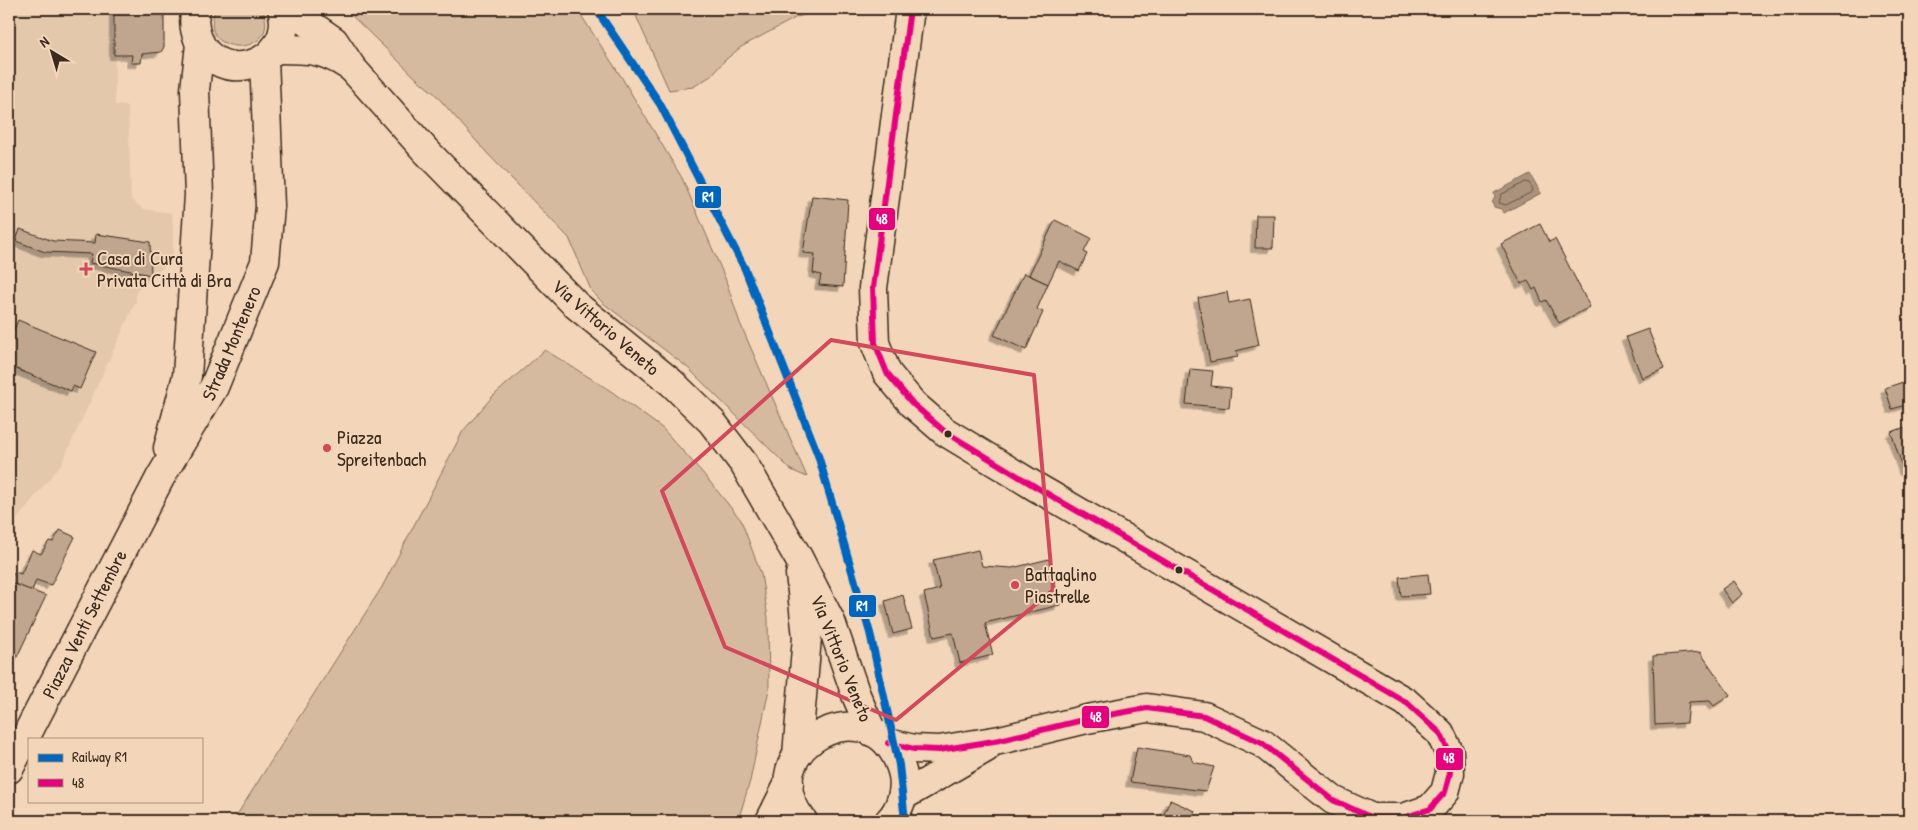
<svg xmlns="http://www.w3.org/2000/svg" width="1918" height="830" font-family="'Patrick Hand',sans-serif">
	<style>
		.built { fill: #e4c8ac }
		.green { fill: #d5baa0; stroke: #88725f }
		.water { fill: #aa927c; stroke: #7e6856 }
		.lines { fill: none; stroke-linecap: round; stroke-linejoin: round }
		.shore { stroke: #675444; stroke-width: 1 }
		.building { fill: #c0a68e; stroke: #3b2a1e; filter: url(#shadow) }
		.minor-casing { stroke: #3b2a1e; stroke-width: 31 }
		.major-casing { stroke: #3b2a1e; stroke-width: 31 }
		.minor { stroke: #f3d6b9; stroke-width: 28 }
		.major { stroke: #f3d6b9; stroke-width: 28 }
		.bus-1-casing { stroke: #f3d6b9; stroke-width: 10 }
		.bus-1 { stroke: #e5007d; stroke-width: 6 }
		.rail-1-casing { stroke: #f3d6b9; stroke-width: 11 }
		.rail-1 { stroke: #0065bd; stroke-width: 8 }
		.marked { fill: none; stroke: #d1495b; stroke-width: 4; stroke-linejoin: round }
		.poi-dot { fill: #d1495b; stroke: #f3d6b9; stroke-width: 2 }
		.bus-dot { fill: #3b2a1e; stroke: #f3d6b9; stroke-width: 2 }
		.labels { text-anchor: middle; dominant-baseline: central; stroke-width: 4; stroke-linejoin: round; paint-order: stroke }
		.poi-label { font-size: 19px; fill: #3b2a1e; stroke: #f3d6b9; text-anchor: start }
		.street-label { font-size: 19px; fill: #3b2a1e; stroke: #f3d6b9 }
		.line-badge { stroke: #f3d6b9; stroke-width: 2 }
		.badge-label { font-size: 14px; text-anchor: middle; font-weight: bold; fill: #fff }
	</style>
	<defs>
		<filter id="shadow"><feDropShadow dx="-4.5" dy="4.5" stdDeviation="0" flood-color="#0004"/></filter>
	</defs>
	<rect width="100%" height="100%" fill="#f3d6b9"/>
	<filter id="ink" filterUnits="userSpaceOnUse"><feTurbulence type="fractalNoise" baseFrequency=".02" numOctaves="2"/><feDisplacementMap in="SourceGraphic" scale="10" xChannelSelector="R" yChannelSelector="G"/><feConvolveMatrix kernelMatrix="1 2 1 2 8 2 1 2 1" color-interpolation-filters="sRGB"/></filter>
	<g filter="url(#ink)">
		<path class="built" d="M 9,9 L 114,9 L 115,105 L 128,106 L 131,199 L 143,209 L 172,213 L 173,231 L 173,259 L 136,292 L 136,301 L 62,463 L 9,529 Z"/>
		<g class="green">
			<path d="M 216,9 L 262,9 C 285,58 193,59 216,9 Z"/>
			<path d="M 345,9 L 577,9 L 622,78 L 682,178 L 725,278 L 740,323 L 807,477 L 791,470 L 687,367 L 603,303 L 591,290 L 569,238 L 486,152 L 435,94 L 417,79 Z"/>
			<path d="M 633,9 L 825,9 L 797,17 L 741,47 L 724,61 L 711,76 L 693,87 L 669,90 Z"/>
			<path d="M 545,350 L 608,389 L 662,428 L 701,471 L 741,520 L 761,574 L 768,618 L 769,689 L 750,781 L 738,821 L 233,821 L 382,587 L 463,431 L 492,397 Z"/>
		</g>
		<path class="water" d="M 1530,174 L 1541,193 L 1504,213 L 1501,209 L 1494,207 L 1492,203 L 1495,197 L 1494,193 Z"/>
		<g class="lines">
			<path class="shore" d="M 1526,182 L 1529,183 L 1533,189 L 1532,192 L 1506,205 L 1499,203 L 1501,195 Z"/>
		</g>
		<g class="building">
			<path d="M 114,9 L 164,9 L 164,47 L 161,52 L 142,54 L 141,63 L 131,63 L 132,55 L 114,55 Z"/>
			<path d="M 812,196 L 848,200 L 843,287 L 819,285 L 821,275 L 813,273 L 815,254 L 803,253 Z"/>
			<path d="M 1256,215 L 1274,215 L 1273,248 L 1255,248 Z"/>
			<path d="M 1055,220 L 1091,238 L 1084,252 L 1087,254 L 1079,271 L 1059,261 L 1048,284 L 1029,275 Z"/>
			<path d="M 1540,224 L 1549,242 L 1555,239 L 1590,307 L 1559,323 L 1546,300 L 1542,302 L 1536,288 L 1533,290 L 1528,281 L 1521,284 L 1501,244 Z"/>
			<path d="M 20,229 L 53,241 L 95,243 L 96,234 L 150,242 L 151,275 L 90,263 L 92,254 L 45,252 L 16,241 Z"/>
			<path d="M 1024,273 L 1048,284 L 1037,309 L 1043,312 L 1026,350 L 994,335 Z"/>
			<path d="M 1227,292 L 1229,303 L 1250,299 L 1259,345 L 1236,351 L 1238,357 L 1210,362 L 1198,298 Z"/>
			<path d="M 18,320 L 96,352 L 80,389 L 73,386 L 71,391 L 9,366 L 9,342 Z"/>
			<path d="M 1648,329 L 1664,369 L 1642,378 L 1626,337 Z"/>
			<path d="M 1190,369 L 1213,371 L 1211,386 L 1231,388 L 1229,408 L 1186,404 Z"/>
			<path d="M 1909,380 L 1909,404 L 1892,409 L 1885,388 Z"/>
			<path d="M 1909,426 L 1909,470 L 1904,471 L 1891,432 Z"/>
			<path d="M 60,530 L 75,537 L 51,585 L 36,580 L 32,591 L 9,582 L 9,579 L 15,572 L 21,574 L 32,550 L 41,554 L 49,541 L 53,542 Z"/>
			<path d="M 978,550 L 982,566 L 1012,568 L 1049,559 L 1060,605 L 985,623 L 993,655 L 960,663 L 953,633 L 934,637 L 924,593 L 940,589 L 933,560 Z"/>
			<path d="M 1428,574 L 1430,594 L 1401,596 L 1399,577 Z"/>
			<path d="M 1734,581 L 1743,594 L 1732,603 L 1722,589 Z"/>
			<path d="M 9,582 L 46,596 L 16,659 L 9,656 Z"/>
			<path d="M 903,595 L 912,629 L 893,634 L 885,601 Z"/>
			<path d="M 1700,652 L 1730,695 L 1714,706 L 1710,701 L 1689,702 L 1687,723 L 1655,725 L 1653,656 Z"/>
			<path d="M 9,656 L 16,659 L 9,674 Z"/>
			<path d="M 1137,747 L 1190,755 L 1193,762 L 1214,767 L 1206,791 L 1130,782 Z"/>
			<path d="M 1170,800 L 1195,811 L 1191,821 L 1161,821 Z"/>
		</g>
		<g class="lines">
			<defs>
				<g id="minor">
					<path d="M 168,448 L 187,376 L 199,195 L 195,90 L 200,44"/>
					<path d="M 9,769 L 160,478 L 214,387 L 265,262 L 270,206 L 264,59"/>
					<path d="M 770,821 L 789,783"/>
				</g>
				<g id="major">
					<path d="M 196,9 C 193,19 194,29 198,39 C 219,90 297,63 282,9"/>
					<path d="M 288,9 L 334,41 L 352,68 L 426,151 L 576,305 L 672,383 L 712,422 L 744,464 L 798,557 L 831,622 L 856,695 L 872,732"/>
					<path d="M 274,49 C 306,49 322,48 349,66"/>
					<path d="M 888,743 L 914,749 L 939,750 L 1000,740 L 1087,719 L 1147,708 L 1204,716 L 1262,743 L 1333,800 L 1372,818 L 1403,818 L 1430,809 L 1445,792 L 1450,773 L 1449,752 L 1440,733 L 1406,702 L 1036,487 L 944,431 L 913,404 L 887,373 L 875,343 L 873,288 L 910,9"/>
					<path d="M 797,755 L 807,637 L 800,574"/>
					<path d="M 903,796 L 986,748"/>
					<path d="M 803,821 C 745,751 874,677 902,771 C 907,788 901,809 889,821"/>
				</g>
			</defs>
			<use href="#minor" class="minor-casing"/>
			<use href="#major" class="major-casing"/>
			<use href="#minor" class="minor"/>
			<use href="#major" class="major"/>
			<defs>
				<path id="bus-1" d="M 888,743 L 914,749 L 939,750 L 1000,740 L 1087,719 L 1147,708 L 1204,716 L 1262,743 L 1333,800 L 1372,818 L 1403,818 L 1430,809 L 1445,792 L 1450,773 L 1449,752 L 1440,733 L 1406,702 L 1036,487 L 944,431 L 913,404 L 887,373 L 875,343 L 873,288 L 910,9"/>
			</defs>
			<use href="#bus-1" class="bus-1-casing"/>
			<use href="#bus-1" class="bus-1"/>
			<defs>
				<path id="rail-1" d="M 596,9 L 660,104 L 745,269 L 818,455 L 870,633 L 899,765 L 905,821"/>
			</defs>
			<use href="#rail-1" class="rail-1-casing"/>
			<use href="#rail-1" class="rail-1"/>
		</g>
	</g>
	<path class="marked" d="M 831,340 L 1034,375 L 1053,590 L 896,720 L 725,647 L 662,491 Z"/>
	<g class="poi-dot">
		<path d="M83.5 261.5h5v5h5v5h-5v5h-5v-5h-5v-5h5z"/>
		<circle cx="327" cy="448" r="5"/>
		<circle cx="1015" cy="585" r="5"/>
	</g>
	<g class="bus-dot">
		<circle cx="948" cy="434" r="4.5"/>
		<circle cx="1179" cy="570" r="4.5"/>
	</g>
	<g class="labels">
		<g class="poi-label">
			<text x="97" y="258">Casa di Cura<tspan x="97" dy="22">Privata Città di Bra</tspan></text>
			<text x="337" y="437">Piazza<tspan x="337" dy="22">Spreitenbach</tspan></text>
			<text x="1025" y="574">Battaglino<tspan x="1025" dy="22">Piastrelle</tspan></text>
		</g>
		<g class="street-label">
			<text transform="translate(606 327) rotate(41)">Via Vittorio Veneto</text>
			<text transform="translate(231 343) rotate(-67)">Strada Montenero</text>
			<text transform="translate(84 624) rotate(-63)">Piazza Venti Settembre</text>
			<text transform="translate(842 658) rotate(68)">Via Vittorio Veneto</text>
		</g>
	</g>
	<g class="line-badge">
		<rect x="694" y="185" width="28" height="24" rx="5" fill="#0065bd"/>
		<rect x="868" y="207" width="28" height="24" rx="5" fill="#e5007d"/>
		<rect x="848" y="594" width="29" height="24" rx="5" fill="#0065bd"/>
		<rect x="1081" y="705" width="29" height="24" rx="5" fill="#e5007d"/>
		<rect x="1435" y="747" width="29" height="24" rx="5" fill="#e5007d"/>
	</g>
	<g class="badge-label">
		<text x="708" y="202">R1</text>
		<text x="882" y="224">48</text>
		<text x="862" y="611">R1</text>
		<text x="1096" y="722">48</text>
		<text x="1449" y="763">48</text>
	</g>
	<rect width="1918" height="830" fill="none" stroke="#f3d6b9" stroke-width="30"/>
	<rect x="15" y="15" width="1888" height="800" fill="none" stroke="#3b2a1e" stroke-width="2" filter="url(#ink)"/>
	<rect x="28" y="738" width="175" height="65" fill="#f3d6b9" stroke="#a9917b"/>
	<rect x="38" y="754" width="25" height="8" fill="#0065bd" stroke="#a9917b"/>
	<text x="72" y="762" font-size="15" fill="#3b2a1e">Railway R1</text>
	<rect x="38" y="779" width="25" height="8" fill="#e5007d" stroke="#a9917b"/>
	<text x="72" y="788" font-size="15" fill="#3b2a1e">48</text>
	<g transform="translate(52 52) rotate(322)" stroke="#f3d6b9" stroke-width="4" paint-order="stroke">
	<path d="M0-4L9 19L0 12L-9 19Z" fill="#3b2a1e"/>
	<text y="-8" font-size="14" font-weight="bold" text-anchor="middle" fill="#3b2a1e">N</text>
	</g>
</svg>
